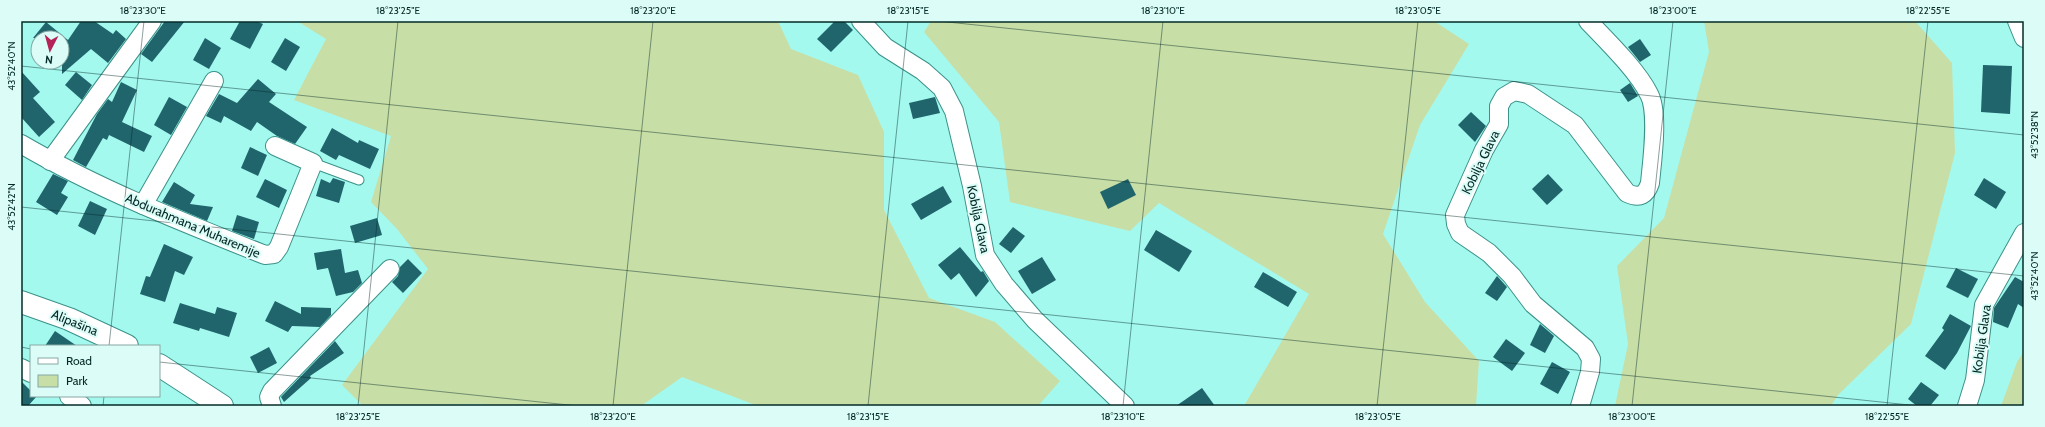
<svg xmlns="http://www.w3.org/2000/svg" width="2045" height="427" font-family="Cabin,sans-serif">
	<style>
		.green { fill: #c8dea7 }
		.building { fill: #20646c }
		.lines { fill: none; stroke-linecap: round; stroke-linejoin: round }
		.service-casing { stroke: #3b9289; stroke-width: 11 }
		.minor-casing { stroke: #3b9289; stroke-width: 20 }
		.primary-casing { stroke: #3b9289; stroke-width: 24 }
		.service { stroke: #fff; stroke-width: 9 }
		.minor { stroke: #fff; stroke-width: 18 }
		.primary { stroke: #fff; stroke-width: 22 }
		.ticks { fill: none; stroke: #052b28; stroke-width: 1; stroke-opacity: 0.45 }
		.labels { text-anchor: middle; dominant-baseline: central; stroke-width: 4; stroke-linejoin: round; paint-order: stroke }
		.street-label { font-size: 13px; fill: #052b28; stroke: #dcfcf7 }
		.neatline { fill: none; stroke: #052b28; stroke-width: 1.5 }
		.ticks-label { font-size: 10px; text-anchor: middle; fill: #052b28 }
	</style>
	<rect width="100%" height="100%" fill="#a4f9ef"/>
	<g class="green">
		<path d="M 297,21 L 778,21 L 791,49 L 858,75 L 884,132 L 884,210 L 929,298 L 995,322 L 1060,381 L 1038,406 L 758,406 L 682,377 L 641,406 L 487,406 L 484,404 L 363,406 L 342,385 L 428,269 L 397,229 L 371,202 L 391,136 L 294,100 L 326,39 Z"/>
		<path d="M 931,21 L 1434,21 L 1469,44 L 1420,125 L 1383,234 L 1425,302 L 1479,361 L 1476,406 L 1244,406 L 1309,294 L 1159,203 L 1130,231 L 1010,202 L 999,122 L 924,32 Z"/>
		<path d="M 1704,21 L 1915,21 L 1952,63 L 1955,153 L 1911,324 L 1838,395 L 1831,406 L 1615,406 L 1628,344 L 1617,266 L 1664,218 L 1709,52 Z"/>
		<path d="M 2024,351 L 2024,406 L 2001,406 L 2017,362 Z"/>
	</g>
	<g class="building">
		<path d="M 81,21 L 94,21 L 113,34 L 116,30 L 126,39 L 108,63 L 91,49 L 62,74 L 62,38 L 33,38 L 46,22 L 68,40 Z"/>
		<path d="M 165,21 L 185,21 L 152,62 L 141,54 Z"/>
		<path d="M 240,21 L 256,21 L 263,24 L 250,49 L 230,39 Z"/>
		<path d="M 835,21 L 844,21 L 853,30 L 831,52 L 817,39 Z"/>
		<path d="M 205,38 L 221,48 L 209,69 L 193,60 Z"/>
		<path d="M 285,38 L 300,47 L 286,71 L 271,62 Z"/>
		<path d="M 1640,39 L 1651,55 L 1640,62 L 1628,47 Z"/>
		<path d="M 1983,65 L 2012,66 L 2010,114 L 1981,112 Z"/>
		<path d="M 21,71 L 40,92 L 33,98 L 55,122 L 39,137 L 21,117 Z"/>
		<path d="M 76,72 L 92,85 L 82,100 L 65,85 Z"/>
		<path d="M 258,79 L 276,94 L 269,102 L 307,127 L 295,144 L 277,136 L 257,122 L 251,131 L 224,116 L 221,123 L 206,116 L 219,94 L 237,103 Z"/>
		<path d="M 121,82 L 137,90 L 122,122 L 152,136 L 144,152 L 109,135 L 107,140 L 103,138 L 86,167 L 73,160 L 97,114 L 108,99 L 112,102 Z"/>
		<path d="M 1630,83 L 1638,96 L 1628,102 L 1620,90 Z"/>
		<path d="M 169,97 L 187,107 L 171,135 L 154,125 Z"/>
		<path d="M 935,97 L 940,113 L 913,119 L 909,103 Z"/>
		<path d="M 1471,112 L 1486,126 L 1475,142 L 1458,125 Z"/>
		<path d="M 332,128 L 358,143 L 359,140 L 379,149 L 370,169 L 339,155 L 336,160 L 320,151 Z"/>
		<path d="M 250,147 L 267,155 L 258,176 L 241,168 Z"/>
		<path d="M 53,174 L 68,181 L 61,193 L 68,197 L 57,215 L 36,202 Z"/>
		<path d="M 1548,174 L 1563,190 L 1547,205 L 1532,189 Z"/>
		<path d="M 333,178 L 345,182 L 339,203 L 316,196 L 321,179 L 330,183 Z"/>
		<path d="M 1984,178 L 2006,192 L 1996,209 L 1974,195 Z"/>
		<path d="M 265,179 L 287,190 L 279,208 L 256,197 Z"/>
		<path d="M 1128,179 L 1136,195 L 1108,209 L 1100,192 Z"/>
		<path d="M 174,182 L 195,195 L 190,204 L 213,207 L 207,221 L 162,202 Z"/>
		<path d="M 943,186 L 952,202 L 921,220 L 911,204 Z"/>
		<path d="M 90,201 L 107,209 L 95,235 L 78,226 Z"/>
		<path d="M 237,215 L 259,222 L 254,239 L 232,231 Z"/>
		<path d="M 377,218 L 382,235 L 355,243 L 350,226 Z"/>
		<path d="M 1013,227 L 1025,236 L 1011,253 L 999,244 Z"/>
		<path d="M 1156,230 L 1192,251 L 1179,272 L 1144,250 Z"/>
		<path d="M 164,244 L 193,257 L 184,275 L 175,271 L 165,302 L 140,294 L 146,276 L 150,277 Z"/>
		<path d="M 960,247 L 981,272 L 983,271 L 989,281 L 976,297 L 959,273 L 951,280 L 938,265 Z"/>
		<path d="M 341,249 L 345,273 L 358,270 L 362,283 L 353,292 L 336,296 L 328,268 L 317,270 L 314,253 Z"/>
		<path d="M 1042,257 L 1056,280 L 1032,294 L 1018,271 Z"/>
		<path d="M 408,259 L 422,273 L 403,293 L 392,282 L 398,276 L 400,267 Z"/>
		<path d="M 1956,268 L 1978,279 L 1968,298 L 1946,287 Z"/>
		<path d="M 1263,272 L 1297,292 L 1288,307 L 1254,287 Z"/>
		<path d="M 1497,276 L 1507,287 L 1497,301 L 1485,293 Z"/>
		<path d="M 2015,277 L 2024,282 L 2024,308 L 2018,304 L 2008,328 L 1993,322 L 1994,308 Z"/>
		<path d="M 275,301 L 301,314 L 301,307 L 331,308 L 331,315 L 320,327 L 292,326 L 288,332 L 265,321 Z"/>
		<path d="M 180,303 L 215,314 L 217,307 L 237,313 L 229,337 L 200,328 L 199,331 L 173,323 Z"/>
		<path d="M 1950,314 L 1971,326 L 1957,353 L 1945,370 L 1925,356 L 1944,330 L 1942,328 Z"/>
		<path d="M 1540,324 L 1554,336 L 1545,353 L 1530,345 Z"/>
		<path d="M 55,331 L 77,346 L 45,346 Z"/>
		<path d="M 1506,339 L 1525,353 L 1512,371 L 1493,357 Z"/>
		<path d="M 335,341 L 344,353 L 310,376 L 311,378 L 284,402 L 281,397 Z"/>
		<path d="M 269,347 L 277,363 L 258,373 L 250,357 Z"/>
		<path d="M 1552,362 L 1570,372 L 1558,394 L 1540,384 Z"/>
		<path d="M 21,381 L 31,391 L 31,396 L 37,396 L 28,406 L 21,406 Z"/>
		<path d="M 1921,382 L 1939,395 L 1930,406 L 1917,406 L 1908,399 Z"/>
		<path d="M 1202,388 L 1215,406 L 1176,406 Z"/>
	</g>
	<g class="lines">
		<defs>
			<path id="service" d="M 313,163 L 359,180"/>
			<g id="minor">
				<path d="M 861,21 L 885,47 L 923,71 L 942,88 L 954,111 L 972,186 L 985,255 L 1004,284 L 1035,320 L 1125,406"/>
				<path d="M 2017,21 L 2024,38"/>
				<path d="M 21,144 C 98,189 182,222 265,255 L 274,254 L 279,247 L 313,163 L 275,146"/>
				<path d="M 50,161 L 152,21"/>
				<path d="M 143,205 L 214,81"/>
				<path d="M 21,368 L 31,373"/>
				<path d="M 69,396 L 82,406"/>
				<path d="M 272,406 L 269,397 L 272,391 L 390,269"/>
				<path d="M 1580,406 L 1590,372 L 1591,359 L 1585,348 L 1533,304 L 1512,276 L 1489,253 L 1460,233 L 1456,224 L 1455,215 L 1484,150 L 1499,124 L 1499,106 L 1504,97 L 1514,91 L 1528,94 L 1575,125 L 1627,193 C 1640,199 1646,195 1650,183 C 1652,162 1659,112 1649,94 C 1637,70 1607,41 1588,21"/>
				<path d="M 1967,406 L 1975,380 L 1984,305 L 2024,233"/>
			</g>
			<g id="primary">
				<path d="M 21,302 L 69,319 L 127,346"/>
				<path d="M 159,365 L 222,406"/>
			</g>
		</defs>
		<use href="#service" class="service-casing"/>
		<use href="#minor" class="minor-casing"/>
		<use href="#primary" class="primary-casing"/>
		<use href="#service" class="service"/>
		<use href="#minor" class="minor"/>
		<use href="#primary" class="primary"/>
	</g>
	<path class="ticks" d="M 938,21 L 2024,135M 21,66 L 2024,276M 21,207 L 1919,406M 109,346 L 144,21M 21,347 L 31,349M 159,362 L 578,406M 103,406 L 104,396M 358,406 L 398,21M 613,406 L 653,21M 868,406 L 908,21M 1123,406 L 1163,21M 1377,406 L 1418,21M 1632,406 L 1673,21M 1887,406 L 1928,21"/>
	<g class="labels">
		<g class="street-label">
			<text transform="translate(1480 162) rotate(-64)">Kobilja Glava</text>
			<text transform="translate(979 219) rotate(78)">Kobilja Glava</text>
			<text transform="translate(193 225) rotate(23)">Abdurahmana Muharemije</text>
			<text transform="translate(75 322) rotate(22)">Alipašina</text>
			<text transform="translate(1981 339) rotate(-82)">Kobilja Glava</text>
		</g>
	</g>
	<rect width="2045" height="427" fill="none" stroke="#dcfcf7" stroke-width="44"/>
	<rect x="30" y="345" width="130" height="52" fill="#dcfcf7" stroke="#86a8a4"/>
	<rect x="38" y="358" width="20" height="6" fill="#ffffff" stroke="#86a8a4"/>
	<text x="66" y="365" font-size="12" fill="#052b28">Road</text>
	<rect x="38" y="375" width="20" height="12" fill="#c8dea7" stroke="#86a8a4"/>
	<text x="66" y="385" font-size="12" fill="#052b28">Park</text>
	<g transform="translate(50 50) rotate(186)"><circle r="19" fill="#dcfcf7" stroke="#86a8a4"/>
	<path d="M0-3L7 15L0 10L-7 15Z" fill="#b42456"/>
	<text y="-6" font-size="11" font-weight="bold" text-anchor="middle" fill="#052b28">N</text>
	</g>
	<rect x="22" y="22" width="2001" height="383" class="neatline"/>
	<g class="ticks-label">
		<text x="143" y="14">18°23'30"E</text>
		<text x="398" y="14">18°23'25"E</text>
		<text x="653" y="14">18°23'20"E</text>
		<text x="908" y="14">18°23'15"E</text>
		<text x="1163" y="14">18°23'10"E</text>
		<text x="1418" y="14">18°23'05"E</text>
		<text x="1673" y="14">18°23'00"E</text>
		<text x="1928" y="14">18°22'55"E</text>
		<text transform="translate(11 66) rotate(-90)" y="4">43°52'40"N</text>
		<text transform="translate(2034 135) rotate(-90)" y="4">43°52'38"N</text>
		<text transform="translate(11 207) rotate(-90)" y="4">43°52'42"N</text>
		<text transform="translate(2034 276) rotate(-90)" y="4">43°52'40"N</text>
		<text x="358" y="420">18°23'25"E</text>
		<text x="613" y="420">18°23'20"E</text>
		<text x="868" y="420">18°23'15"E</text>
		<text x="1123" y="420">18°23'10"E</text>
		<text x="1378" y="420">18°23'05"E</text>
		<text x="1632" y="420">18°23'00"E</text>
		<text x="1887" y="420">18°22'55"E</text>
	</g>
</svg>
